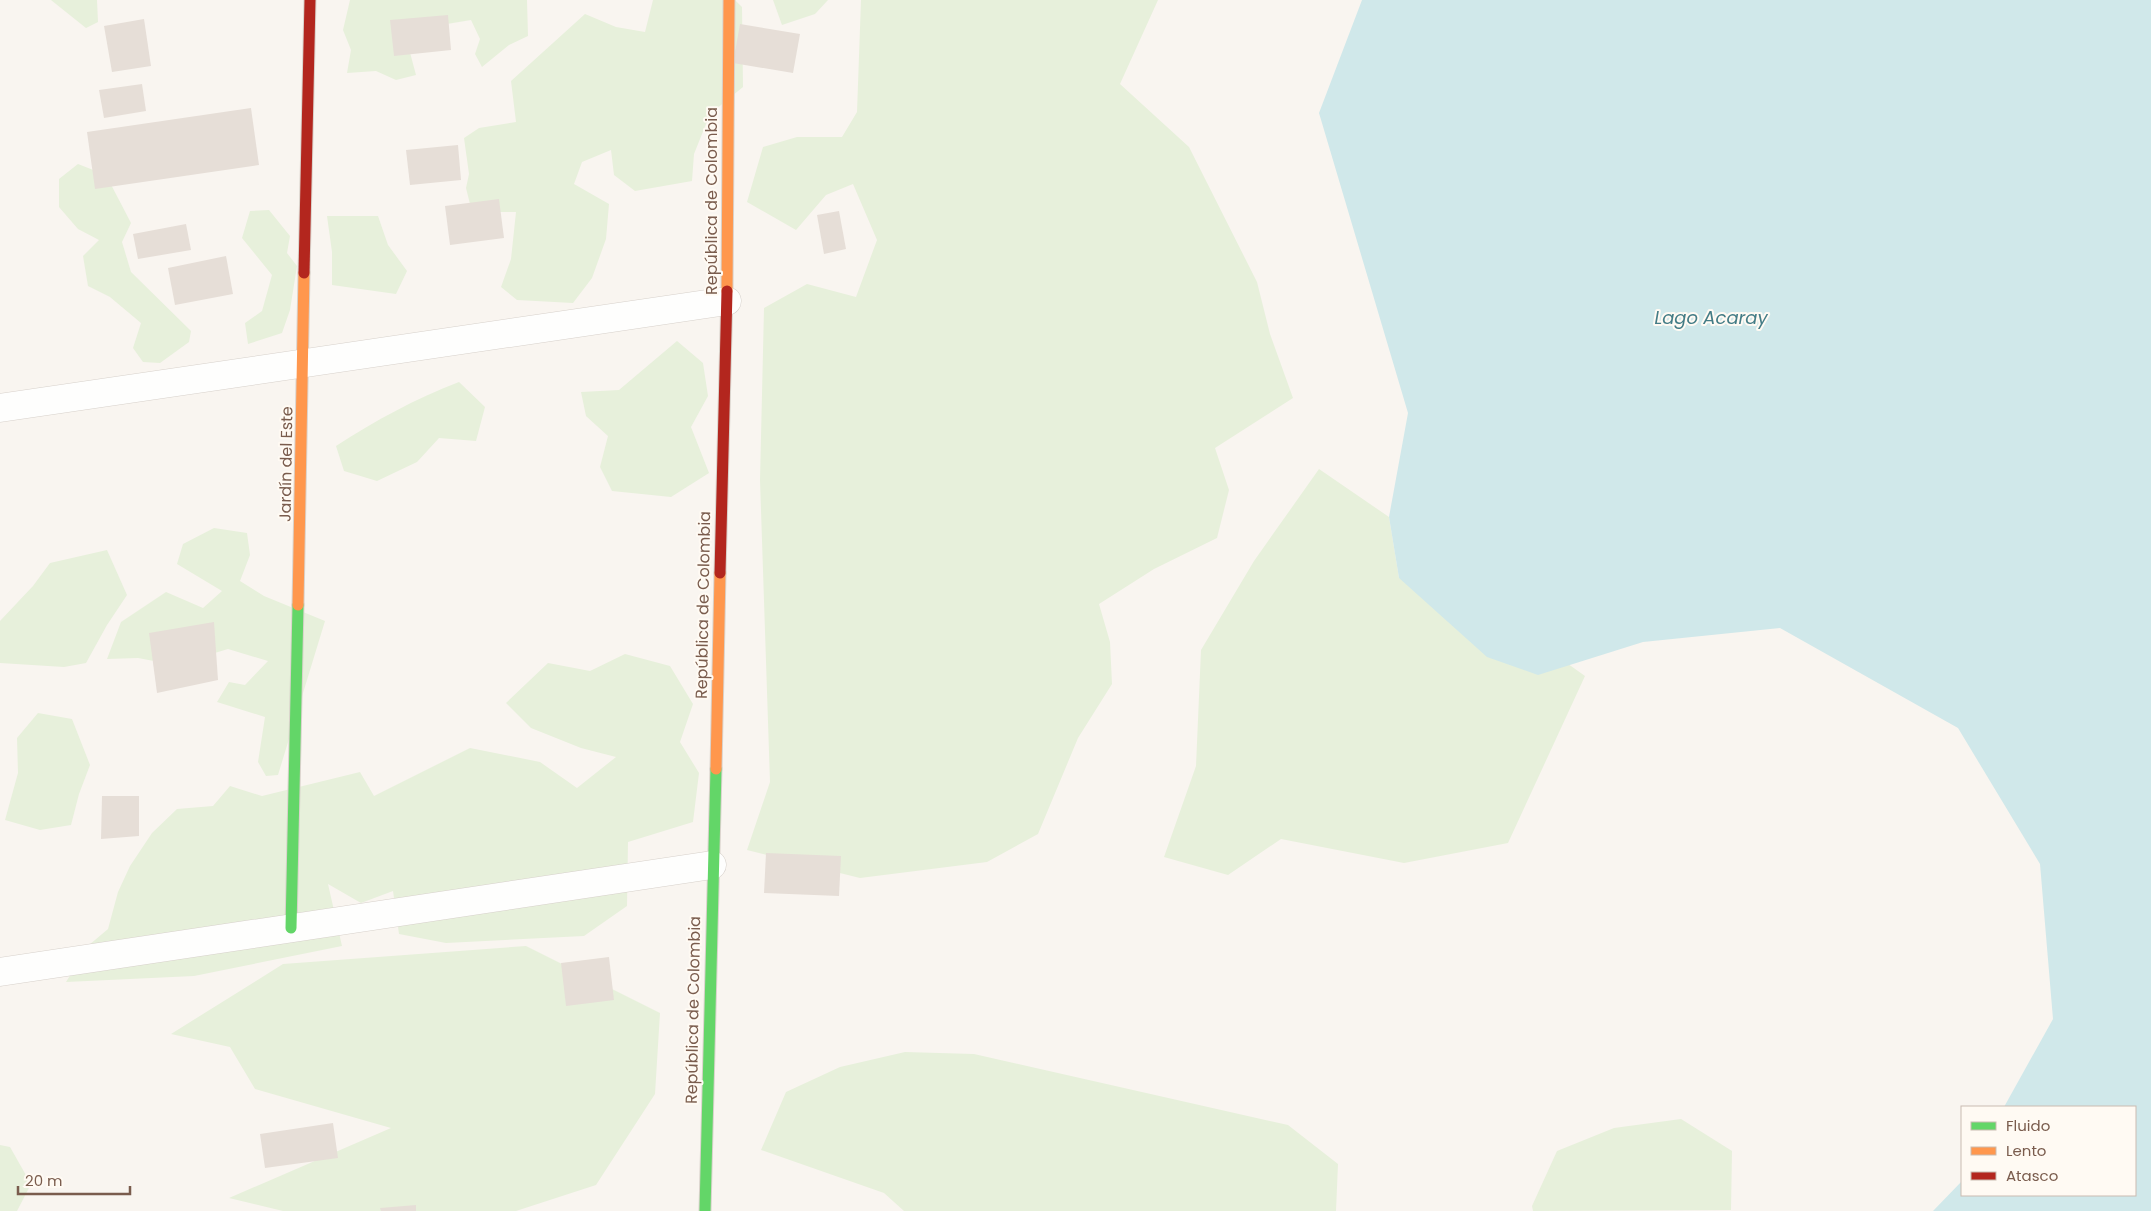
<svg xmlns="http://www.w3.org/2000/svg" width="2151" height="1211" font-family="Poppins,sans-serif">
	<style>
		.green { fill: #e7f0db }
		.water { fill: #d0e8ea }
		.building { fill: #e6ded7 }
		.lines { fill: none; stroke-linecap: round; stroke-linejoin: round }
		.street-casing { stroke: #d7d1cb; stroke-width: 29 }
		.fast-casing { stroke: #d9d2cb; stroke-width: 13 }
		.slow-casing { stroke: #d9d2cb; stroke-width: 13 }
		.jam-casing { stroke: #d9d2cb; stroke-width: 13 }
		.street { stroke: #fefefd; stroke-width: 28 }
		.fast { stroke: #63d668; stroke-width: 11 }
		.slow { stroke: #ff974d; stroke-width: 11 }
		.jam { stroke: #b3261e; stroke-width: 11 }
		.labels { text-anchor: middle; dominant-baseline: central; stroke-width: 4; stroke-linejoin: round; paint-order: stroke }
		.street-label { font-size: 16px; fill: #7a5c4d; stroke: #fffaf3 }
		.water-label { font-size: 18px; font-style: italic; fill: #437c86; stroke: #fffaf3 }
	</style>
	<rect width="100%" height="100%" fill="#f9f5f0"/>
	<g class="green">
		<path d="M 51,0 L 97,0 L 98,22 L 86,28 Z"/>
		<path d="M 350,0 L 527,0 L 528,36 L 509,45 L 482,67 L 475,54 L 480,39 L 471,20 L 441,25 L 408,45 L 416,75 L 396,80 L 376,71 L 347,73 L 351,50 L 343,30 Z"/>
		<path d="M 653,0 L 735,0 L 742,7 L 743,87 L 710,114 L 694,154 L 692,181 L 635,191 L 614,175 L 611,150 L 582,162 L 574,184 L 609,204 L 606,239 L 592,278 L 573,303 L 517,300 L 501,287 L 511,259 L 516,212 L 472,212 L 466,188 L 469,174 L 464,138 L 479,128 L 516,122 L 511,81 L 585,14 L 616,27 L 645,32 Z"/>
		<path d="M 773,0 L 828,0 L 815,14 L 782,25 Z"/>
		<path d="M 861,0 L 1158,0 L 1120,84 L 1189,147 L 1257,282 L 1270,334 L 1293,398 L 1215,448 L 1229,490 L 1217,538 L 1154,569 L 1099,604 L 1110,642 L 1112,684 L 1078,738 L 1038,834 L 987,862 L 860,878 L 747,850 L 770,782 L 760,480 L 764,308 L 807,284 L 856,297 L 877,240 L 853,184 L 826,195 L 796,230 L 747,202 L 763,147 L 797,137 L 842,137 L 857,112 Z"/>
		<path d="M 78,164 L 106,175 L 131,223 L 122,242 L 131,272 L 191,331 L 189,342 L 160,363 L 143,362 L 133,348 L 141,323 L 110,297 L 88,286 L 83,256 L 99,240 L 78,229 L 59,207 L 59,179 Z"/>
		<path d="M 269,210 L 290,236 L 287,253 L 297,266 L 290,310 L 282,333 L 248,344 L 245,323 L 262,311 L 272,275 L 242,238 L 250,211 Z"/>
		<path d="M 327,216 L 378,216 L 388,245 L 407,271 L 396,294 L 332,285 L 332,252 Z"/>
		<path d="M 677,341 L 703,363 L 708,396 L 691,427 L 709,473 L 671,497 L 612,491 L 600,467 L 608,436 L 586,416 L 581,392 L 619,390 Z"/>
		<path d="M 459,382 L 485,407 L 476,441 L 439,438 L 417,462 L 377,481 L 344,471 L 336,446 C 376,420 415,399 459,382 Z"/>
		<path d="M 1319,469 L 1389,517 L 1399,578 L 1467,592 L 1585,676 L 1508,843 L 1404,863 L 1281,839 L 1228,875 L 1164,857 L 1196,766 L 1201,650 L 1254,561 Z"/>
		<path d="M 214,528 L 247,533 L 250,555 L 240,581 L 264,596 L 325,621 L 278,775 L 266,776 L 258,762 L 265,717 L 217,702 L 229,682 L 245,685 L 268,661 L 228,649 L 175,665 L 138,658 L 107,659 L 121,622 L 166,592 L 203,608 L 222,591 L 177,564 L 183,544 Z"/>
		<path d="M 107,550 L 127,595 L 107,625 L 86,663 L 64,667 L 0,663 L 0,621 L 33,586 L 50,563 Z"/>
		<path d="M 625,654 L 670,666 L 693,704 L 680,742 L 699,773 L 693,822 L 628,842 L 627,906 L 584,936 L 446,943 L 399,934 L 393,891 L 361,903 L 328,884 L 342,946 L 194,976 L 66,982 L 89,945 L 108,929 L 118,892 L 130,866 L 152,833 L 177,809 L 213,806 L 230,786 L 262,796 L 360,772 L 374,796 L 470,748 L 540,762 L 577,788 L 616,757 L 581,748 L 531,728 L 506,703 L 548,663 L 590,671 Z"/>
		<path d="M 38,713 L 72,719 L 90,765 L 79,794 L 71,825 L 40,830 L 5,820 L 18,773 L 17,738 Z"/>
		<path d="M 526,946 L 660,1013 L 655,1094 L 596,1185 L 516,1211 L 283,1211 L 229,1198 L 391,1128 L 255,1089 L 230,1047 L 171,1034 L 283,964 Z"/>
		<path d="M 905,1052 L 974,1054 L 1288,1125 L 1338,1164 L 1336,1211 L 904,1211 L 884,1193 L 761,1150 L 786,1092 L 840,1067 Z"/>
		<path d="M 1681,1119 L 1732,1151 L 1731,1210 L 1533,1211 L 1532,1206 L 1557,1151 L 1614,1128 Z"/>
		<path d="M 0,1145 L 10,1147 L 31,1184 L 17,1211 L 0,1211 Z"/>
	</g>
	<path class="water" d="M 1362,0 L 2151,0 L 2151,1211 L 1933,1211 L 1962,1181 L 1962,1195 L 2135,1195 L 2135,1107 L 2004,1107 L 2053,1019 L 2040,864 L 1958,728 L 1780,628 L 1643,642 L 1538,675 L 1487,657 L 1399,578 L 1389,517 L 1408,413 L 1319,113 Z"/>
	<g class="building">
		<path d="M 448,15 L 451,50 L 394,56 L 390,20 Z"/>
		<path d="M 144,19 L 151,66 L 112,72 L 104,26 Z"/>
		<path d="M 740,24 L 800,34 L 793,73 L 733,63 Z"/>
		<path d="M 142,84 L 146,111 L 104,118 L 99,90 Z"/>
		<path d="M 251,108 L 259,165 L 95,189 L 87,132 Z"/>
		<path d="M 458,145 L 461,180 L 410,185 L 406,150 Z"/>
		<path d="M 499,199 L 504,238 L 450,245 L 445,206 Z"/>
		<path d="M 839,211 L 846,249 L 824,254 L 817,215 Z"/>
		<path d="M 186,224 L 191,250 L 138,259 L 133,234 Z"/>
		<path d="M 226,256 L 233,294 L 175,305 L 168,268 Z"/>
		<path d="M 214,622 L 218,680 L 157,693 L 149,633 Z"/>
		<path d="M 102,796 L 139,796 L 139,836 L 101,839 Z"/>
		<path d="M 766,853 L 841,856 L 839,896 L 764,893 Z"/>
		<path d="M 609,957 L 614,1000 L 566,1006 L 561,963 Z"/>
		<path d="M 333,1123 L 338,1158 L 265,1168 L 260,1134 Z"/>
		<path d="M 416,1205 L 416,1211 L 381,1211 L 380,1208 Z"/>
	</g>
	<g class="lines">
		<defs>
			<g id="street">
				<path d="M 0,408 L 727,301"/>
				<path d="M 0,972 L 712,865"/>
			</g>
			<g id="fast">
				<path d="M 291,928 L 298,605"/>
				<path d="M 705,1211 L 716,769"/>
			</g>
			<g id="slow">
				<path d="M 727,291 L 729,0"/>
				<path d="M 298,605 L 304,273"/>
				<path d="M 716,769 L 720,573"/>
			</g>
			<g id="jam">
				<path d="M 304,273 L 310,0"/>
				<path d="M 720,573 L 727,291"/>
			</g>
		</defs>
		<use href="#street" class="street-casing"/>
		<use href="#fast" class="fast-casing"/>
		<use href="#slow" class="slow-casing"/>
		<use href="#jam" class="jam-casing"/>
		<use href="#street" class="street"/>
		<use href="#fast" class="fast"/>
		<use href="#slow" class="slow"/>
		<use href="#jam" class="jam"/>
	</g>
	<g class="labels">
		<g class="street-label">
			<text transform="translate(711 201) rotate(-90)">República de Colombia</text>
			<text transform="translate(286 464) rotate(-89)">Jardín del Este</text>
			<text transform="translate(703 605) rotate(-89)">República de Colombia</text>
			<text transform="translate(693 1010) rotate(-89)">República de Colombia</text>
		</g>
		<g class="water-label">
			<text x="1711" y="317">Lago Acaray</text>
		</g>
	</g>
	<rect x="1961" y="1106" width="175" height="90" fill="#fffaf3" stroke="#cabbb1"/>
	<rect x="1971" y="1122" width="25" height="8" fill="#63d668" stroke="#cabbb1"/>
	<text x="2006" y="1131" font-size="15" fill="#7a5c4d">Fluido</text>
	<rect x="1971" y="1147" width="25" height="8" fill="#ff974d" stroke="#cabbb1"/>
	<text x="2006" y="1156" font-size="15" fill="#7a5c4d">Lento</text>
	<rect x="1971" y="1172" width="25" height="8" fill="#b3261e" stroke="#cabbb1"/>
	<text x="2006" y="1181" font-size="15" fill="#7a5c4d">Atasco</text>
	<path d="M18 1186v8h112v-8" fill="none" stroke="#7a5c4d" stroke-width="2.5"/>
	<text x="25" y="1186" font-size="15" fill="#7a5c4d" stroke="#fffaf3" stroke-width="4" paint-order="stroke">20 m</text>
</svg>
